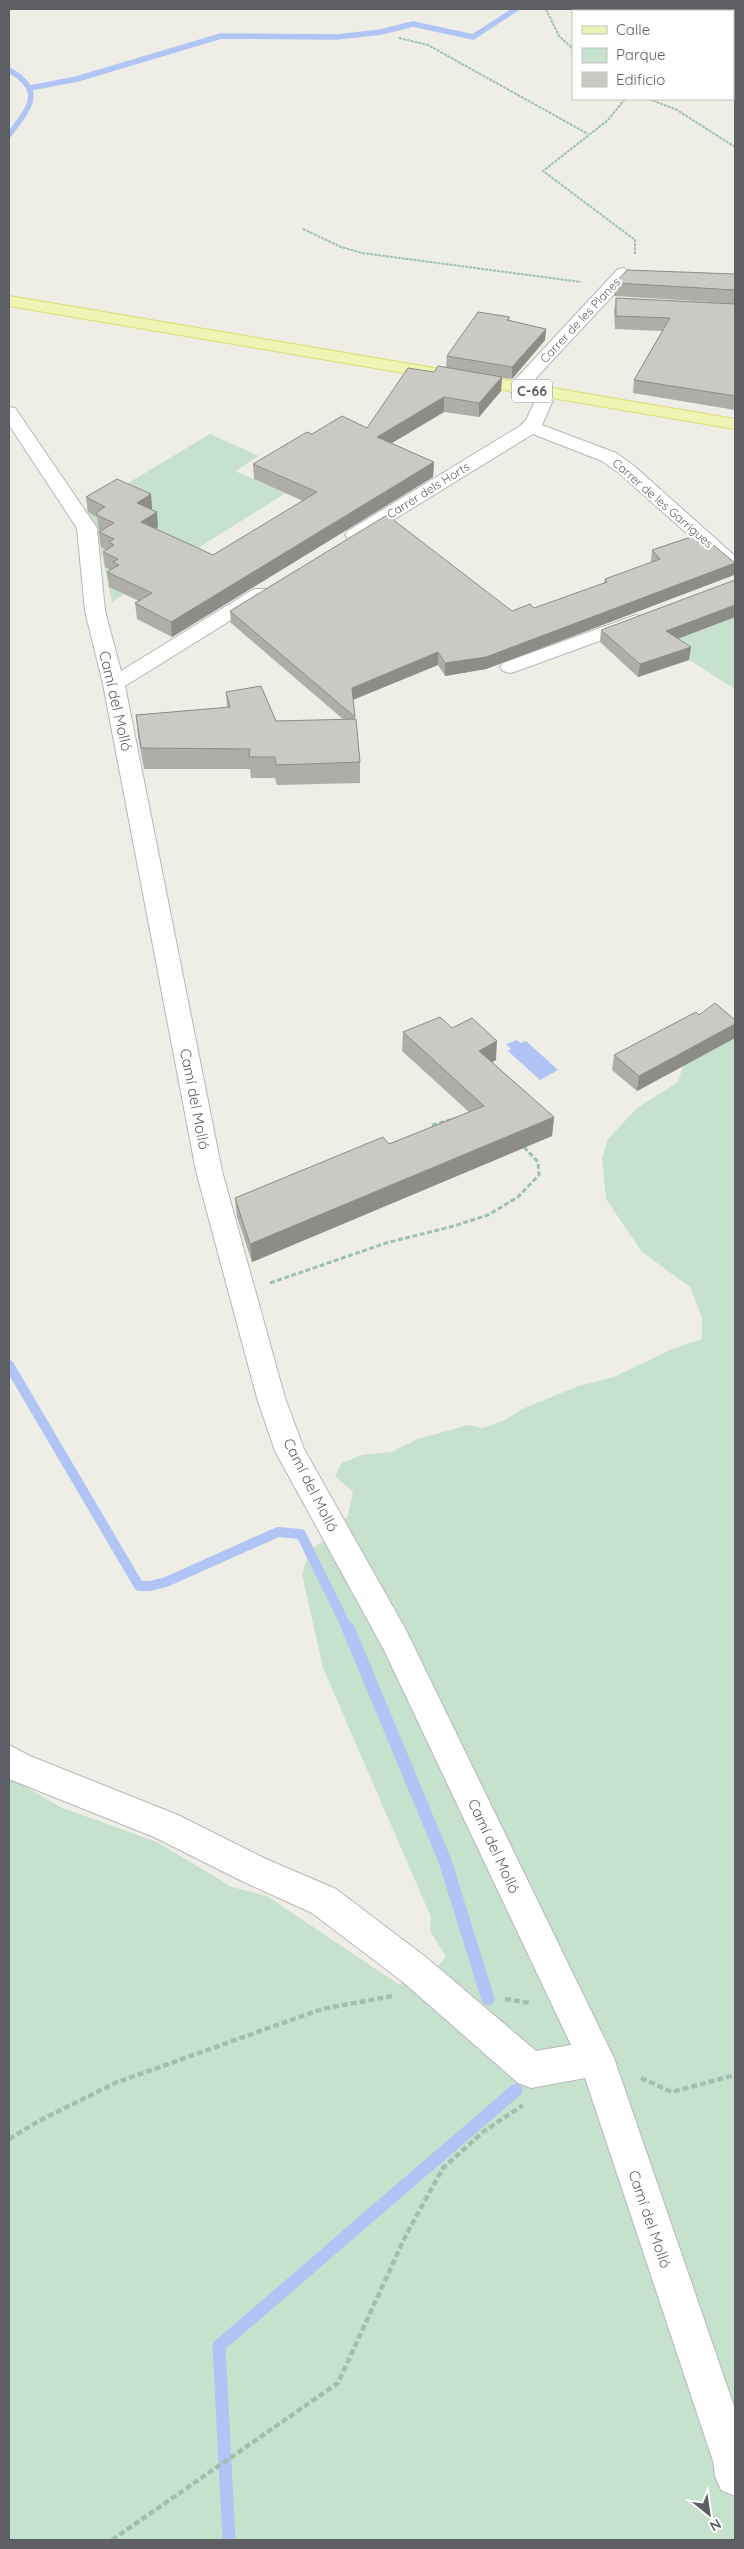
<svg xmlns="http://www.w3.org/2000/svg" width="744" height="2549" font-family="Quicksand,sans-serif">
	<style>
		.green { fill: #c6e2cd }
		.water { fill: #b0c4f5 }
		.lines { fill: none; stroke-linecap: round; stroke-linejoin: round }
		.stream-far2 { stroke: #b0c4f5; stroke-width: 5.5 }
		.stream-far1 { stroke: #b0c4f5; stroke-width: 10 }
		.stream { stroke: #b0c4f5; stroke-width: 13 }
		.street-casing { stroke: #b6b7bb; stroke-width: 2 }
		.primary-casing { stroke: #e0de6d; stroke-width: 2 }
		.path-far2 { stroke: #9fc0b1; stroke-width: 2; stroke-dasharray: 3 1; stroke-linecap: butt }
		.path-far1 { stroke: #9fc0b1; stroke-width: 3; stroke-dasharray: 5 2.5; stroke-linecap: butt }
		.path { stroke: #9fc0b1; stroke-width: 4.5; stroke-dasharray: 6 3; stroke-linecap: butt }
		.street { fill: #fff; fill-rule: evenodd }
		.primary { fill: #eff5b4; fill-rule: evenodd }
		.wall { fill: #aeada8 }
		.shaded-wall { fill: #8d8d88 }
		.building { fill: #cac9c3; stroke: #8d8d88 }
		.labels { text-anchor: middle; dominant-baseline: central; stroke-width: 4.5; stroke-linejoin: round; paint-order: stroke }
		.far-street-label { font-size: 12px; fill: #5e5f65; stroke: #fff }
		.shield { fill: #fff; stroke: #8e8f93; stroke-width: 1 }
		.shield-label { font-size: 14px; font-weight: bold; fill: #5e5f65 }
		.street-label { font-size: 15px; fill: #5e5f65; stroke: #fff }
	</style>
	<rect width="100%" height="100%" fill="#eeeee6"/>
	<g class="green">
		<path d="M 210,434 L 259,456 L 235,471 L 286,493 L 112,602 L 97,533 L 85,509 Z"/>
		<path d="M 735,602 L 735,689 L 664,644 Z"/>
		<path d="M 735,1038 L 735,2540 L 9,2540 L 9,1777 L 60,1807 L 157,1842 L 232,1887 L 267,1896 L 398,1984 L 426,1979 L 446,1957 L 430,1931 L 431,1917 L 323,1668 L 302,1574 L 310,1550 L 335,1533 L 348,1515 L 353,1492 L 335,1476 L 342,1463 L 362,1455 L 391,1452 L 418,1439 L 468,1425 L 483,1428 L 505,1420 L 522,1409 L 581,1385 L 614,1377 L 672,1349 L 702,1339 L 702,1317 L 690,1287 L 642,1252 L 606,1199 L 602,1158 L 608,1139 L 637,1108 L 678,1082 L 683,1066 Z"/>
	</g>
	<path class="water" d="M 517,1040 L 521,1043 L 526,1041 L 558,1070 L 540,1080 L 508,1051 L 511,1049 L 506,1044 Z"/>
	<g class="lines">
		<g class="stream-far2">
			<path d="M 9,70 C 46,91 29,108 9,135"/>
			<path d="M 30,88 L 77,79 L 221,36 L 337,37 L 381,32 L 413,24 L 473,37 L 516,9"/>
		</g>
		<path class="stream-far1" d="M 9,1365 L 139,1586 L 150,1586 L 166,1582 L 278,1532 L 301,1534 L 348,1630"/>
		<g class="stream">
			<path d="M 348,1628 L 445,1861 L 488,1999"/>
			<path d="M 229,2540 L 219,2346 L 516,2090"/>
		</g>
		<defs>
			<g id="street">
				<path d="M 624,268 L 632,273 L 630,277 L 523,392 L 511,392 L 508,388 L 511,384 L 618,269 Z"/>
				<path d="M 547,388 L 553,389 L 556,393 L 542,425 L 616,453 L 633,465 L 735,556 L 735,572 L 728,570 L 619,473 L 602,461 L 533,434 L 362,539 L 348,539 L 345,535 L 348,531 L 520,426 L 526,420 L 541,389 Z"/>
				<path d="M 9,407 L 15,408 L 97,528 L 105,611 L 121,671 L 254,589 L 268,589 L 271,593 L 268,597 L 125,686 L 222,1171 L 285,1398 L 304,1449 L 406,1630 L 614,2058 L 735,2409 L 735,2496 L 721,2490 L 715,2476 L 713,2461 L 585,2078 L 531,2088 L 518,2083 L 403,1982 L 312,1913 L 242,1881 L 154,1837 L 9,1779 L 9,1745 L 30,1756 L 178,1815 L 266,1859 L 336,1889 L 427,1958 L 536,2051 L 571,2045 L 384,1650 L 275,1451 L 257,1398 L 196,1171 L 103,684 L 85,611 L 77,528 L 9,425 Z"/>
				<path d="M 636,615 L 643,617 L 646,621 L 643,625 L 517,671 L 510,673 L 503,671 L 500,667 L 503,663 Z"/>
			</g>
			<path id="primary" d="M 9,296 L 735,419 L 735,429 L 9,306 Z"/>
		</defs>
		<use href="#street" class="street-casing"/>
		<use href="#primary" class="primary-casing"/>
		<g class="path-far2">
			<path d="M 546,9 L 559,36 L 573,49"/>
			<path d="M 399,38 L 428,45 L 588,134"/>
			<path d="M 625,99 L 608,120 L 543,171 L 635,240 L 635,254"/>
			<path d="M 649,99 L 677,110 L 735,147"/>
			<path d="M 303,229 L 341,247 L 362,253 L 581,282"/>
		</g>
		<g class="path-far1">
			<path d="M 432,1125 L 457,1118"/>
			<path d="M 270,1283 L 386,1243 L 454,1226 L 488,1215 L 518,1197 L 539,1175 L 538,1162 L 523,1146"/>
		</g>
		<g class="path">
			<path d="M 505,1999 L 531,2003"/>
			<path d="M 641,2078 L 672,2092 L 735,2075"/>
			<path d="M 9,2139 L 39,2121 L 115,2083 L 322,2009 L 392,1996"/>
			<path d="M 112,2540 L 338,2383 L 406,2235 L 443,2168 L 483,2132 L 523,2105"/>
		</g>
		<use href="#street" class="street"/>
		<use href="#primary" class="primary"/>
	</g>
	<g class="wall">
		<path d="M 735,274 L 735,410 L 633,393 L 634,380 L 662,331 L 615,329 L 614,312 L 616,298 L 728,303 L 614,296 L 615,283 Z"/>
		<path d="M 510,317 L 509,320 L 546,329 L 545,340 L 512,379 L 502,378 L 501,391 L 479,417 L 444,412 L 391,443 L 434,462 L 433,477 L 172,637 L 137,619 L 135,603 L 139,601 L 109,587 L 107,572 L 111,570 L 105,567 L 103,552 L 106,550 L 101,547 L 99,532 L 101,531 L 99,530 L 97,517 L 88,512 L 86,497 L 151,494 L 152,509 L 151,510 L 158,527 L 156,529 L 213,555 L 303,501 L 254,479 L 253,464 L 312,434 L 367,428 L 434,372 L 446,367 L 447,356 Z"/>
		<path d="M 652,550 L 735,563 L 734,575 L 486,669 L 445,676 L 438,665 L 353,700 L 360,762 L 360,783 L 277,785 L 275,778 L 251,778 L 250,769 L 144,769 L 138,736 L 136,715 L 227,708 L 226,692 L 276,721 L 344,720 L 231,623 L 230,611 L 512,611 L 534,608 L 604,583 L 605,579 L 651,563 Z"/>
		<path d="M 735,617 L 677,639 L 689,660 L 638,677 L 600,642 L 601,630 Z"/>
		<path d="M 699,1015 L 735,1020 L 735,1038 L 637,1091 L 612,1070 L 614,1055 Z"/>
		<path d="M 452,1028 L 496,1060 L 492,1062 L 554,1117 L 552,1136 L 252,1262 L 237,1217 L 235,1198 L 389,1144 L 469,1112 L 402,1051 L 403,1032 Z"/>
	</g>
	<g class="shaded-wall">
		<path d="M 546,329 L 545,340 L 512,379 L 512,367 Z"/>
		<path d="M 502,377 L 501,391 L 479,417 L 479,403 Z"/>
		<path d="M 444,397 L 444,412 L 377,452 L 377,437 Z"/>
		<path d="M 434,462 L 433,477 L 172,637 L 171,622 Z"/>
		<path d="M 151,494 L 152,509 L 138,518 L 137,503 Z"/>
		<path d="M 157,512 L 158,527 L 142,537 L 141,522 Z"/>
		<path d="M 735,563 L 734,575 L 486,669 L 445,676 L 445,663 Z"/>
		<path d="M 735,605 L 735,617 L 664,644 L 666,631 Z"/>
		<path d="M 691,647 L 689,660 L 638,677 L 640,664 Z"/>
		<path d="M 438,652 L 438,665 L 352,700 L 352,688 Z"/>
		<path d="M 735,1024 L 735,1038 L 637,1091 L 639,1076 Z"/>
		<path d="M 497,1041 L 496,1060 L 478,1070 L 479,1051 Z"/>
		<path d="M 554,1117 L 552,1136 L 252,1262 L 250,1244 Z"/>
	</g>
	<g class="building">
		<path d="M 627,270 L 735,274 L 735,290 L 615,283 Z"/>
		<path d="M 616,298 L 735,304 L 735,396 L 634,380 L 670,318 L 616,316 Z"/>
		<path d="M 478,312 L 510,317 L 507,320 L 546,329 L 512,367 L 447,356 Z"/>
		<path d="M 438,366 L 502,377 L 479,403 L 444,397 L 377,437 L 434,462 L 171,622 L 135,603 L 152,593 L 107,572 L 119,565 L 113,562 L 118,559 L 103,552 L 114,545 L 109,542 L 114,539 L 99,532 L 114,523 L 97,515 L 97,512 L 105,507 L 86,497 L 117,479 L 151,494 L 137,503 L 157,512 L 141,522 L 213,555 L 317,492 L 253,464 L 307,432 L 312,434 L 342,416 L 367,428 L 408,368 L 434,372 Z"/>
		<path d="M 387,515 L 512,611 L 530,604 L 534,608 L 607,582 L 605,579 L 660,559 L 652,550 L 700,534 L 735,563 L 486,657 L 445,663 L 438,652 L 352,688 L 355,717 L 230,611 Z"/>
		<path d="M 735,580 L 735,605 L 666,631 L 691,647 L 640,664 L 601,630 Z"/>
		<path d="M 261,686 L 276,721 L 356,719 L 360,762 L 276,765 L 275,757 L 249,757 L 250,749 L 141,748 L 136,715 L 230,707 L 226,692 Z"/>
		<path d="M 715,1003 L 735,1020 L 735,1024 L 639,1076 L 614,1055 L 696,1012 L 699,1015 Z"/>
		<path d="M 440,1017 L 452,1028 L 472,1018 L 497,1041 L 479,1051 L 554,1117 L 250,1244 L 235,1198 L 383,1137 L 389,1144 L 484,1106 L 403,1032 Z"/>
	</g>
	<g class="labels">
		<g class="far-street-label">
			<text transform="translate(580 320) rotate(-47)">Carrer de les Planes</text>
			<text transform="translate(428 490) rotate(-32)">Carrer dels Horts</text>
			<text transform="translate(663 503) rotate(41)">Carrer de les Garrigues</text>
		</g>
		<rect class="shield" x="512" y="379.5" width="40" height="23" rx="4"/>
		<g class="shield-label">
			<text x="532" y="391">C-66</text>
		</g>
		<g class="street-label">
			<text transform="translate(116 701) rotate(77)">Camí del Molló</text>
			<text transform="translate(195 1099) rotate(79)">Camí del Molló</text>
			<text transform="translate(311 1485) rotate(63)">Camí del Molló</text>
			<text transform="translate(494 1846) rotate(65)">Camí del Molló</text>
			<text transform="translate(650 2219) rotate(71)">Camí del Molló</text>
		</g>
	</g>
	<rect width="744" height="2549" fill="none" stroke="#5e5f65" stroke-width="20"/>
	<rect x="572" y="10" width="162" height="90" fill="#ffffff" stroke="#bfbfc1"/>
	<rect x="582" y="26" width="25" height="8" fill="#eff5b4" stroke="#bfbfc1"/>
	<text x="616" y="35" font-size="15" fill="#5e5f65">Calle</text>
	<rect x="582" y="48" width="25" height="15" fill="#c6e2cd" stroke="#bfbfc1"/>
	<text x="616" y="60" font-size="15" fill="#5e5f65">Parque</text>
	<rect x="582" y="72" width="25" height="15" fill="#cac9c3" stroke="#bfbfc1"/>
	<text x="616" y="85" font-size="15" fill="#5e5f65">Edificio</text>
	<g transform="translate(709 2514) rotate(150)" stroke="#ffffff" stroke-width="4" paint-order="stroke">
	<path d="M0-4L9 19L0 12L-9 19Z" fill="#5e5f65"/>
	<text y="-8" font-size="14" font-weight="bold" text-anchor="middle" fill="#5e5f65">N</text>
	</g>
</svg>
